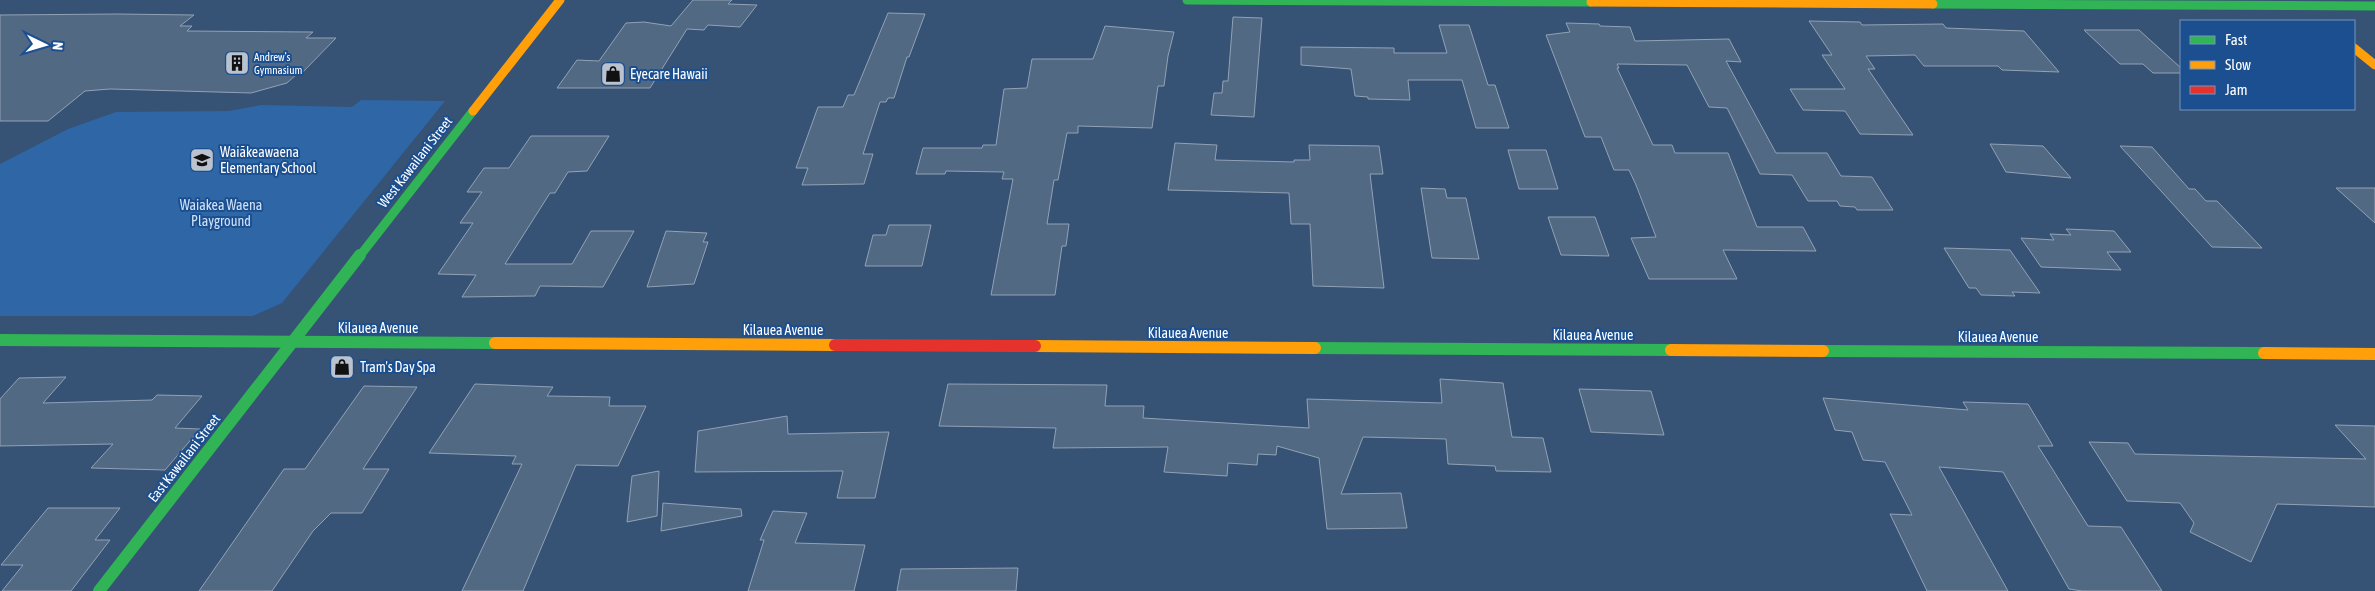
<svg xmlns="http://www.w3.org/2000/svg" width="2375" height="591" font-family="'Asap Condensed',sans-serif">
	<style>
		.green { fill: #2f66a5 }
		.building { fill: #526984; stroke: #92a2b6 }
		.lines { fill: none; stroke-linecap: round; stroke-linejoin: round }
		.fast-far1 { stroke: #30b455; stroke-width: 9 }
		.fast { stroke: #30b455; stroke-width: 12 }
		.slow-far1 { stroke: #ff9f0a; stroke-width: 9 }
		.slow { stroke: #ff9f0a; stroke-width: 12 }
		.jam { stroke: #e5322d; stroke-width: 12 }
		.labels { text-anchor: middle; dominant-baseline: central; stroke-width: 4; stroke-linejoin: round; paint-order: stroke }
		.far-poi-label { font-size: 11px; fill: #fff; stroke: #1b4f8f; text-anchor: start }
		.poi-label { font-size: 14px; fill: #fff; stroke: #1b4f8f; text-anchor: start }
		.street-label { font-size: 14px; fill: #fff; stroke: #1b4f8f }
		.park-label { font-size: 14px; fill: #cfe3fa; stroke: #1b4f8f }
	</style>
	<rect width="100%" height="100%" fill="#365274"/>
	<path class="green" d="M 361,100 L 445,101 L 282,303 L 253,316 L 0,316 L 0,164 L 68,129 L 116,112 L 229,111 L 261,105 L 352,107 Z"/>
	<g class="building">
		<path d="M 693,0 L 732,0 L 728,4 L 757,5 L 740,27 L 708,25 L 704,30 L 687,29 L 650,88 L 557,88 L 577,60 L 599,61 L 626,23 L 644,22 L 671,26 Z"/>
		<path d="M 888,13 L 925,14 L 909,57 L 907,57 L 894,98 L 888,98 L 886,102 L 880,102 L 863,154 L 873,154 L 864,184 L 802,185 L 808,168 L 796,168 L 818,107 L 843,107 L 848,95 L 854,95 Z"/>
		<path d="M 118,14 L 194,15 L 180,26 L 192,26 L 187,31 L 313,32 L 306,38 L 336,38 L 302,73 L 298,73 L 287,83 L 251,93 L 110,89 L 85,91 L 48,121 L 0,121 L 0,15 Z"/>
		<path d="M 1233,17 L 1262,18 L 1254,117 L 1211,115 L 1214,93 L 1222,93 L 1223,81 L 1228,81 Z"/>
		<path d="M 1809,21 L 1860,22 L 1862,25 L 1943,24 L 1946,28 L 2024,31 L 2059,72 L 2002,70 L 1998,66 L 1924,66 L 1915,55 L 1866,56 L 1875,69 L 1868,69 L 1913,135 L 1860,134 L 1845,111 L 1803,110 L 1790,89 L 1845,89 L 1822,55 L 1832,55 Z"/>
		<path d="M 1566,23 L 1599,24 L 1600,26 L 1630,27 L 1635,41 L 1729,39 L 1741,62 L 1726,61 L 1776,153 L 1827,153 L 1841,176 L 1872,177 L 1893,210 L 1857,210 L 1855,207 L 1840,206 L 1837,201 L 1808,201 L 1792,175 L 1760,174 L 1727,108 L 1709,107 L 1687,65 L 1617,64 L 1619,68 L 1617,68 L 1653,145 L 1672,145 L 1675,153 L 1728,153 L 1757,227 L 1803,227 L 1816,251 L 1723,250 L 1737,279 L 1649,279 L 1631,238 L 1656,237 L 1636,185 L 1629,170 L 1614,170 L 1601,137 L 1585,137 L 1546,35 L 1570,32 Z"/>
		<path d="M 1439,25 L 1469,25 L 1488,85 L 1495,85 L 1509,128 L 1476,128 L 1462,80 L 1408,80 L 1410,100 L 1368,99 L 1368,97 L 1355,96 L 1351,69 L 1301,65 L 1301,47 L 1394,48 L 1394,53 L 1447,53 Z"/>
		<path d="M 1105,26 L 1174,32 L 1168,56 L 1164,86 L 1158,86 L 1152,128 L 1078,126 L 1078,133 L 1067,133 L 1058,180 L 1054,180 L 1047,224 L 1069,224 L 1066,246 L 1062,246 L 1055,295 L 991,295 L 1013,179 L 1002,179 L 1004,172 L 946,171 L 945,174 L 916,174 L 923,148 L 982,148 L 983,145 L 996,145 L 1004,89 L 1027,88 L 1032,59 L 1093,59 Z"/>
		<path d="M 2084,30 L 2139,30 L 2181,68 L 2181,73 L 2153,73 L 2143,64 L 2120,64 Z"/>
		<path d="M 531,136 L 609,136 L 587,171 L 568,172 L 555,193 L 550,193 L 505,264 L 572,264 L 591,231 L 634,231 L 603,287 L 540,286 L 535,296 L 462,297 L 476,275 L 438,274 L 473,223 L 460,223 L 482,192 L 467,192 L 484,168 L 509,168 Z"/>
		<path d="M 1175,143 L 1217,145 L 1215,160 L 1294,162 L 1294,160 L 1310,160 L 1309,145 L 1379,146 L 1383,174 L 1370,174 L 1384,288 L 1313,286 L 1310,224 L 1291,224 L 1289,193 L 1168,190 Z"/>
		<path d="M 1990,144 L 2043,146 L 2071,178 L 2006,172 Z"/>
		<path d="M 2120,146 L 2152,147 L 2189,189 L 2195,189 L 2206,201 L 2217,201 L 2262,248 L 2212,247 Z"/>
		<path d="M 1508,150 L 1546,150 L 1558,189 L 1519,189 Z"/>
		<path d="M 1421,188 L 1445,189 L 1447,198 L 1466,198 L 1479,259 L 1432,258 Z"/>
		<path d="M 2336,188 L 2375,188 L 2375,223 Z"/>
		<path d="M 1548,217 L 1595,217 L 1609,256 L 1561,255 Z"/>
		<path d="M 889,225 L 931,225 L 922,266 L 865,266 L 873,235 L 886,235 Z"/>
		<path d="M 2066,229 L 2114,231 L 2131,252 L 2107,252 L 2121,270 L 2041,267 L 2021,238 L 2054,240 L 2050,234 L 2071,235 Z"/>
		<path d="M 666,231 L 707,233 L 703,242 L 708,242 L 694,284 L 647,287 Z"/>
		<path d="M 1944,248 L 2010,250 L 2040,293 L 2012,292 L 2015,296 L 1981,295 L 1976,288 L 1969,288 Z"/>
		<path d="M 66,377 L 43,403 L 152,400 L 157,395 L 202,396 L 175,428 L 200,429 L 165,470 L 91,468 L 113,444 L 0,446 L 0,399 L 19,378 Z"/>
		<path d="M 1440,379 L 1503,383 L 1512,437 L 1543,438 L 1551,472 L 1496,471 L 1495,466 L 1448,464 L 1446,439 L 1363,437 L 1341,494 L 1401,493 L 1407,528 L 1327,529 L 1319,458 L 1277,446 L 1276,455 L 1258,454 L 1257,465 L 1228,463 L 1227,476 L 1164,472 L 1168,447 L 1053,448 L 1056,428 L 939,426 L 948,384 L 1107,385 L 1105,406 L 1144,406 L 1143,418 L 1309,428 L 1307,399 L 1442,403 Z"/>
		<path d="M 475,384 L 553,387 L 547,396 L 610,397 L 609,406 L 646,406 L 618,466 L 576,465 L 523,591 L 462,591 L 522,464 L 512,464 L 516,456 L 429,453 Z"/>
		<path d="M 364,386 L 417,387 L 363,469 L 389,469 L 362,513 L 331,513 L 313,531 L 272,591 L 199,591 L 284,469 L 305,469 Z"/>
		<path d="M 1579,389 L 1651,391 L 1664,435 L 1591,432 Z"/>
		<path d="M 1823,398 L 1968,410 L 1963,402 L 2028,404 L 2053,446 L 2038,446 L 2088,526 L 2121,527 L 2162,591 L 2082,591 L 2069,589 L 2003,472 L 1939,467 L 2008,591 L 1927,591 L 1890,514 L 1912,515 L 1885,462 L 1863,460 L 1852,432 L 1835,430 Z"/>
		<path d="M 787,416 L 788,434 L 889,432 L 875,498 L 837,498 L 843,471 L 695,472 L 698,431 Z"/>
		<path d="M 2335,425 L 2375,426 L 2375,507 L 2277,504 L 2251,562 L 2190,532 L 2194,523 L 2180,503 L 2127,501 L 2089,442 L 2128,443 L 2135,454 L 2366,459 Z"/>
		<path d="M 659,471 L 657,516 L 627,522 L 632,476 Z"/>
		<path d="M 663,503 L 741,509 L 742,516 L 661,531 Z"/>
		<path d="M 48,508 L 120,508 L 95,540 L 110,540 L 71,591 L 2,591 L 23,565 L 1,565 Z"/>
		<path d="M 773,511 L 807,513 L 795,543 L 865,545 L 854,591 L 748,591 L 764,540 L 760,540 Z"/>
		<path d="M 1018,568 L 1016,591 L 897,591 L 901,569 Z"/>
	</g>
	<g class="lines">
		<g class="fast-far1">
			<path d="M 1187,0 L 1591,2"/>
			<path d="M 1933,4 L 2375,6"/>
			<path d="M 359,257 L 473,111"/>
		</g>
		<g class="fast">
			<path d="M 0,340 L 495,343"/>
			<path d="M 1315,348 L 1671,350"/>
			<path d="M 1823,351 L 2264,353"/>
			<path d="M 99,591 L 360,255"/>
		</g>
		<g class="slow-far1">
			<path d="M 1591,2 L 1933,4"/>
			<path d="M 2354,48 L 2375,65"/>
			<path d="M 473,111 L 560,0"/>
		</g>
		<g class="slow">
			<path d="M 495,343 L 835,345"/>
			<path d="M 1035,346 L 1315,348"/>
			<path d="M 1671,350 L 1823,351"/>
			<path d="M 2264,353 L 2375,354"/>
		</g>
		<path class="jam" d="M 835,345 L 1035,346"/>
	</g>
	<defs>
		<symbol id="building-square" viewBox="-11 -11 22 22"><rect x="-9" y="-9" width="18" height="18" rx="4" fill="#b9c2ce" stroke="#1b4f8f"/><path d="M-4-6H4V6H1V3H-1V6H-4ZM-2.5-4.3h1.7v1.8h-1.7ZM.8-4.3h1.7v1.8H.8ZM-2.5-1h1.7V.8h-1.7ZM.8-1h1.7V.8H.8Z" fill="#111"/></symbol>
		<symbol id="shop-square" viewBox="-11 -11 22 22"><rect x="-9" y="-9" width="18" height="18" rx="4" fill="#b9c2ce" stroke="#1b4f8f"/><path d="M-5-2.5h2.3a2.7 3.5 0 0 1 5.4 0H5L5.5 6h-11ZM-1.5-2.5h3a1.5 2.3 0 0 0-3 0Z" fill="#111"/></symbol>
		<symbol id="school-square" viewBox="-11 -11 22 22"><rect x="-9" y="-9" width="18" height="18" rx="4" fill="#b9c2ce" stroke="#1b4f8f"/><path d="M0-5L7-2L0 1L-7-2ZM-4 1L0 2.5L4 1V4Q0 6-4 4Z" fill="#111"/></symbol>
	</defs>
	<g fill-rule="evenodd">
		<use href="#building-square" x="223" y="49" width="28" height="28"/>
		<use href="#shop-square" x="599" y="60" width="28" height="28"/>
		<use href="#school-square" x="188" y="146" width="28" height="28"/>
		<use href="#shop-square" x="328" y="353" width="28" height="28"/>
	</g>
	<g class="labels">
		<g class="far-poi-label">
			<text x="254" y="57">Andrew’s<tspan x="254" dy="13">Gymnasium</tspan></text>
		</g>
		<g class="poi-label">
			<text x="630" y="74">Eyecare Hawaii</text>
			<text x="220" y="152">Waiākeawaena<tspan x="220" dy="16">Elementary School</tspan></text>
			<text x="360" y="367">Tram's Day Spa</text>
		</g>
		<g class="street-label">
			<text transform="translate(415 162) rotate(-52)">West Kawailani Street</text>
			<text x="378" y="328">Kilauea Avenue</text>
			<text x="783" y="330">Kilauea Avenue</text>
			<text x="1188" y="333">Kilauea Avenue</text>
			<text x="1593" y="335">Kilauea Avenue</text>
			<text x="1998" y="337">Kilauea Avenue</text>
			<text transform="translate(184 458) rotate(-52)">East Kawailani Street</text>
		</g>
		<g class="park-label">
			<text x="221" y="205">Waiakea Waena<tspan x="221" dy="16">Playground</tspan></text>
		</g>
	</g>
	<rect x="2180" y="20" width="175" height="90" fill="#1b4f8f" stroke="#7695bc"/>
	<rect x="2190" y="36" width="25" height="8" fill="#30b455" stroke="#7695bc"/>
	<text x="2225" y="45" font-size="15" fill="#ffffff">Fast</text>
	<rect x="2190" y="61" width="25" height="8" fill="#ff9f0a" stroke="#7695bc"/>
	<text x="2225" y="70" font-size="15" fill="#ffffff">Slow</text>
	<rect x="2190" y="86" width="25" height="8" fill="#e5322d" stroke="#7695bc"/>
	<text x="2225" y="95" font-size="15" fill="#ffffff">Jam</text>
	<g transform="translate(45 45) rotate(95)" stroke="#1b4f8f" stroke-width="4" paint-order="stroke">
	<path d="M0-4L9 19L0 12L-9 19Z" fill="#ffffff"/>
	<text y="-8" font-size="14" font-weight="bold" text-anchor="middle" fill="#ffffff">N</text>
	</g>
</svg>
